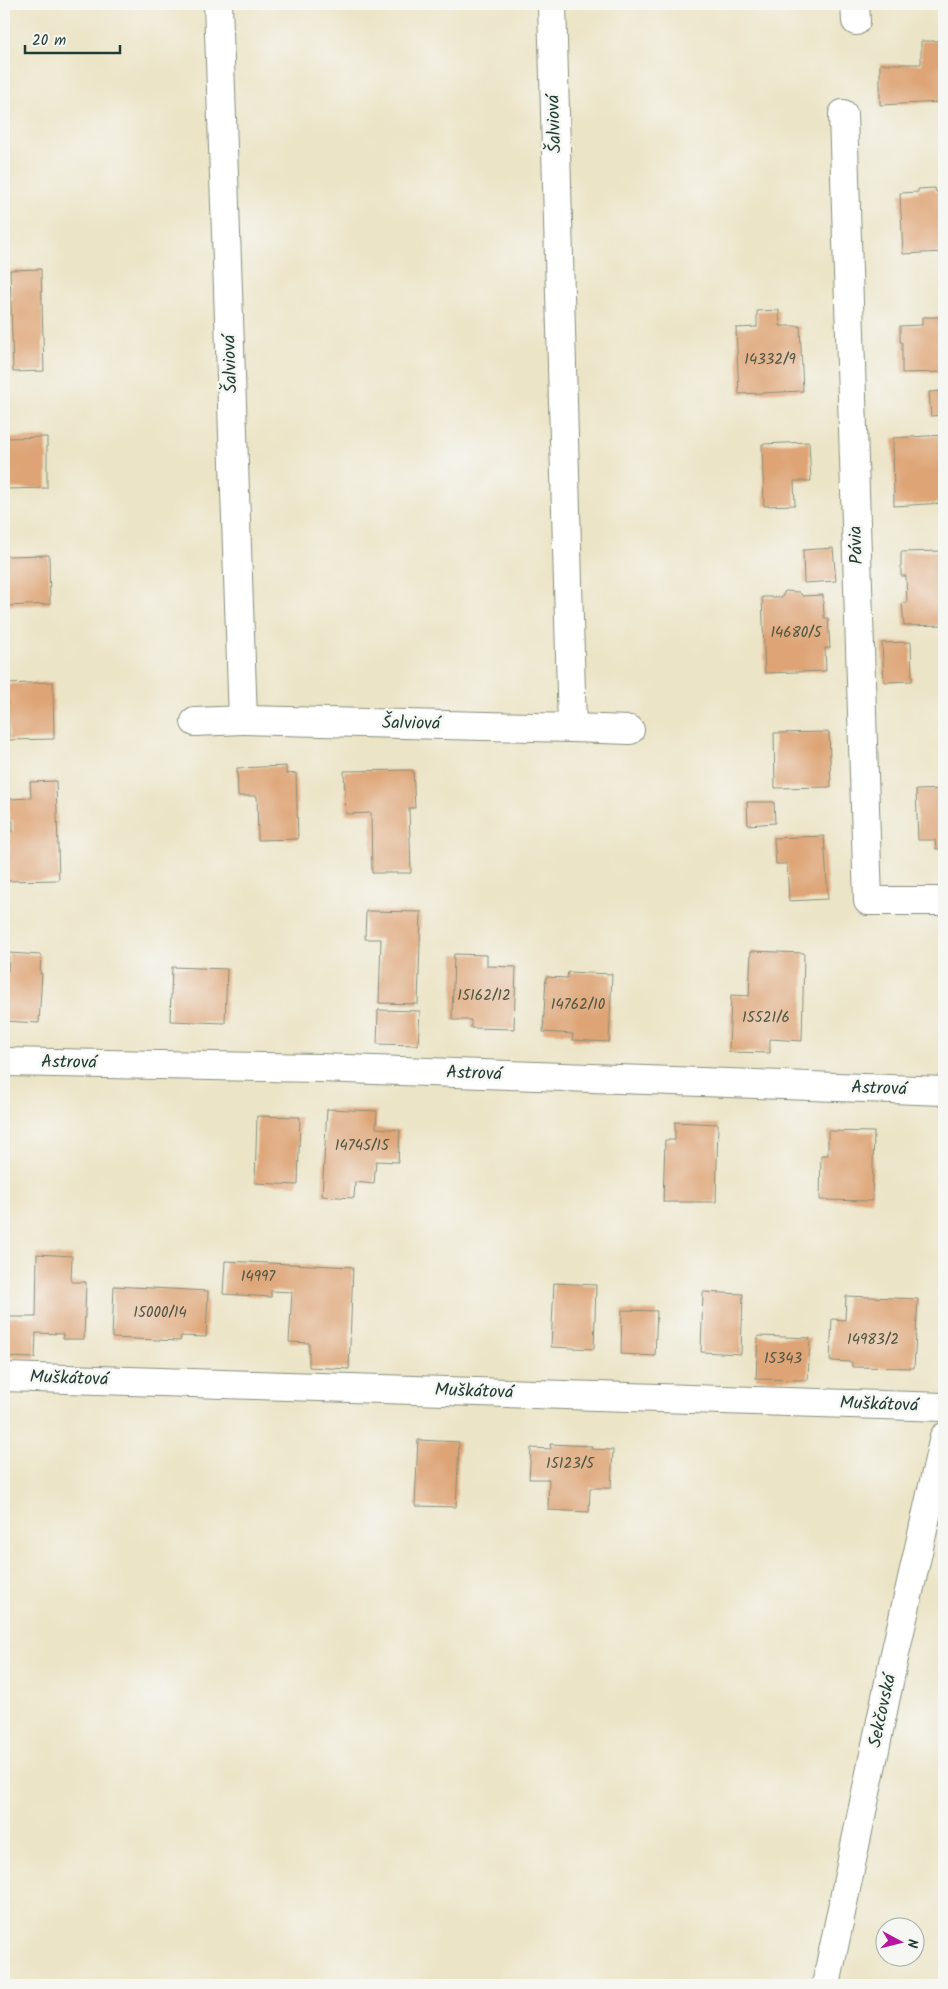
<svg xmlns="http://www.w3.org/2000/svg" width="948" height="1989" font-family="Kalam,sans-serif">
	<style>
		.building { fill: #dea476 }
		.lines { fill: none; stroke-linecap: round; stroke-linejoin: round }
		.minor-casing { stroke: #86907d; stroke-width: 30 }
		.minor { stroke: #fff; stroke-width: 28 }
		.labels { text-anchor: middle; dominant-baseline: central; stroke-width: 5; stroke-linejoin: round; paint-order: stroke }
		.number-label { font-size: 15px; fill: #4f5744 }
		.street-label { font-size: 18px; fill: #1f3d34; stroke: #f6f6f2 }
	</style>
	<rect width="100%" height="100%" fill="#f6f6f2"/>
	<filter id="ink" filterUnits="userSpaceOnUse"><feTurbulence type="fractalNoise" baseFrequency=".02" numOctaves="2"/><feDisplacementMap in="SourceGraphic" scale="10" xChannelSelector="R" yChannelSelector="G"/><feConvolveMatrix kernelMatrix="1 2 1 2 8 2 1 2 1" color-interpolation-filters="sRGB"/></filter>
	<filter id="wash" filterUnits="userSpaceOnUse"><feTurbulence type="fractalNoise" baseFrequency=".0096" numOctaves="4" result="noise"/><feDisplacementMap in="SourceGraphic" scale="20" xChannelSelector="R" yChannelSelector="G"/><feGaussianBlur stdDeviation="1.12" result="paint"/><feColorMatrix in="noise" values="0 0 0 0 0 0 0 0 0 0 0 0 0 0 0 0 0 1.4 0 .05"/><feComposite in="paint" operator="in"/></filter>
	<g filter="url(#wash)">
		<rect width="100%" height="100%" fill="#ece4c6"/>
		<g id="blocks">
			<g class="building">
				<path d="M 921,41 L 944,41 L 944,102 L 880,105 L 880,64 L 921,64 Z"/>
				<path d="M 935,188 L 936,192 L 944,191 L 944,252 L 903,254 L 900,193 L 918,192 L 918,189 Z"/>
				<path d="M 41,269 L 44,371 L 13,372 L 10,270 Z"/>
				<path d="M 779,310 L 780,326 L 800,326 L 803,391 L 739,394 L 736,328 L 757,327 L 757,311 Z"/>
				<path d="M 922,317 L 944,317 L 944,372 L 902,373 L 902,342 L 900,342 L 900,326 L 922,325 Z"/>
				<path d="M 944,391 L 944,415 L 931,416 L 929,392 Z"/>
				<path d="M 944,435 L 944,503 L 894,506 L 893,438 Z"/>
				<path d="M 47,437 L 47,488 L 5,489 L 4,438 Z"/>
				<path d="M 809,442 L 811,481 L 794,481 L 795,505 L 764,506 L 762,444 Z"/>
				<path d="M 833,548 L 836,581 L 804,583 L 803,550 Z"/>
				<path d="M 944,551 L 944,625 L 904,626 L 902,603 L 907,603 L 906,576 L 901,576 L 901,552 Z"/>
				<path d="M 49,555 L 50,604 L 7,606 L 5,556 Z"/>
				<path d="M 785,591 L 799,592 L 803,596 L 823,595 L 824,618 L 828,618 L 830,648 L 825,648 L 826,671 L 765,673 L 762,597 L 782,597 Z"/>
				<path d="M 911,642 L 912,681 L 884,682 L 882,643 Z"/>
				<path d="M 53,682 L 54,739 L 9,740 L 7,684 Z"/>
				<path d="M 829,732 L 831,787 L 775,788 L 774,733 Z"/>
				<path d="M 286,766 L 286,774 L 296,773 L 298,839 L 258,840 L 257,796 L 238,796 L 237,768 Z"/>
				<path d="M 413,770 L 415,808 L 409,808 L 411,873 L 372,873 L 371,813 L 346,814 L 344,771 Z"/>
				<path d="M 56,781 L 59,880 L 6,881 L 5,856 L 10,856 L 9,831 L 13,831 L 13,821 L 9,820 L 8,799 L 31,798 L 30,782 Z"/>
				<path d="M 944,789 L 944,848 L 936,849 L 935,840 L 918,840 L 916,790 Z"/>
				<path d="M 747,802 L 774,802 L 775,823 L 748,825 Z"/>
				<path d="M 824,836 L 828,899 L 789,901 L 787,864 L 776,864 L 774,838 Z"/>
				<path d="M 366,911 L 421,912 L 418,1004 L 379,1003 L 381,939 L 365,939 Z"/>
				<path d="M 751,951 L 804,953 L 802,1041 L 770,1039 L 770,1053 L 729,1052 L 731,995 L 749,996 Z"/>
				<path d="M 9,953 L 41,955 L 40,974 L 42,973 L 39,1023 L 4,1021 L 4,971 L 8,971 Z"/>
				<path d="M 454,954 L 487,955 L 487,966 L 516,967 L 514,1029 L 471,1028 L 471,1020 L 452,1020 Z"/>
				<path d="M 172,967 L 227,969 L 225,1023 L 170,1021 Z"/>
				<path d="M 568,972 L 612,974 L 609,1042 L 572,1040 L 573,1034 L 543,1032 L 546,977 L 567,978 Z"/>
				<path d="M 378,1010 L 420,1011 L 418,1045 L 377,1044 Z"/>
				<path d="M 327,1109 L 377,1111 L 376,1128 L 400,1130 L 398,1162 L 376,1161 L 374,1184 L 355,1182 L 354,1198 L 322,1196 Z"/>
				<path d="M 257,1116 L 300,1117 L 298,1185 L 255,1183 Z"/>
				<path d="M 675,1122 L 718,1124 L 716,1202 L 663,1202 L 665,1140 L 675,1140 Z"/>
				<path d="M 828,1131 L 874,1132 L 872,1201 L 820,1200 L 821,1155 L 828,1155 Z"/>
				<path d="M 37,1254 L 72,1256 L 71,1282 L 86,1282 L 84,1339 L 63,1339 L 63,1334 L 36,1333 L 35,1358 L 4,1357 L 4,1317 L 36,1317 Z"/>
				<path d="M 225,1261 L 353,1267 L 349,1369 L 309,1367 L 309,1343 L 289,1342 L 292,1292 L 271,1291 L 271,1297 L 223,1294 Z"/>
				<path d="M 554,1283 L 596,1285 L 594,1349 L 551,1347 Z"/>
				<path d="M 114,1286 L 208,1291 L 206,1337 L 181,1336 L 180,1341 L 112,1338 Z"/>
				<path d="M 703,1292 L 743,1294 L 741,1354 L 701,1352 Z"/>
				<path d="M 846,1296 L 918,1299 L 914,1368 L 852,1367 L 852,1362 L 830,1361 L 832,1319 L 845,1320 Z"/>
				<path d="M 622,1310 L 657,1311 L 655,1356 L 621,1354 Z"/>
				<path d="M 758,1336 L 810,1338 L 808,1380 L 756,1379 Z"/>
				<path d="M 418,1440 L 459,1442 L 456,1507 L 415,1506 Z"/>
				<path d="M 550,1444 L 592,1446 L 591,1449 L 613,1450 L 611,1488 L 590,1488 L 589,1512 L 548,1510 L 549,1479 L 529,1479 L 531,1448 L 551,1449 Z"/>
			</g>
		</g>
	</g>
	<g filter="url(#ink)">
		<use href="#blocks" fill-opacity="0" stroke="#86907d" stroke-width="1"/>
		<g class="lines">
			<defs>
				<g id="minor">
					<path d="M 218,4 L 243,720 L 572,728 L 552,4"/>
					<path d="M 855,4 L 856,21"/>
					<path d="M 843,114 L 868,901 L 944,901"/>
					<path d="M 195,722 L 243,720"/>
					<path d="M 572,728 L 630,730"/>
					<path d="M 4,1062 L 320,1068 L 944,1091"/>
					<path d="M 4,1377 L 944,1407"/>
					<path d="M 826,1985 L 894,1658 L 944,1437"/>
				</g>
			</defs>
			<use href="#minor" class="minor-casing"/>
			<use href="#minor" class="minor"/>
		</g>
	</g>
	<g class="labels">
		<g class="number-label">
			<text x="770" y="360">14332/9</text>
			<text x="796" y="633">14680/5</text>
			<text x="484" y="996">15162/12</text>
			<text x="578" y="1005">14762/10</text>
			<text x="766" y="1018">15521/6</text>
			<text x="362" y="1146">14745/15</text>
			<text x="258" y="1277">14997</text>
			<text x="160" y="1313">15000/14</text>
			<text x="873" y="1340">14983/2</text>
			<text x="783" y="1359">15343</text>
			<text x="570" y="1464">15123/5</text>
		</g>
		<g class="street-label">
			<text transform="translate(555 124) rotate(-92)">Šalviová</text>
			<text transform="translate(231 364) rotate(-92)">Šalviová</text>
			<text transform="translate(857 545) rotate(-92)">Pávia</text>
			<text transform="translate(411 724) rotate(1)">Šalviová</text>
			<text transform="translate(69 1063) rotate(1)">Astrová</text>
			<text transform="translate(474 1074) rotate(2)">Astrová</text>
			<text transform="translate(879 1089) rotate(2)">Astrová</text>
			<text transform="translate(69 1379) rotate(2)">Muškátová</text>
			<text transform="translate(474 1392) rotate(2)">Muškátová</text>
			<text transform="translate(879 1405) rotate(2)">Muškátová</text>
			<text transform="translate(883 1711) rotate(-78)">Sekčovská</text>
		</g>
	</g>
	<rect width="948" height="1989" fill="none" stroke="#f6f6f2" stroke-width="20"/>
	<g transform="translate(900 1942) rotate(97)"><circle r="24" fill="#f6f6f2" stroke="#a0aca6"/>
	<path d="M0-4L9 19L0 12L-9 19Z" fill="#b5179e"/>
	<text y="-8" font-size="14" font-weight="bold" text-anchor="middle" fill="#1f3d34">N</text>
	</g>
	<path d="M25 45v8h95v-8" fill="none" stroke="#1f3d34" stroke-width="2.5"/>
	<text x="32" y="45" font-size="15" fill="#1f3d34" stroke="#f6f6f2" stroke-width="4" paint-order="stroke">20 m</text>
</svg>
